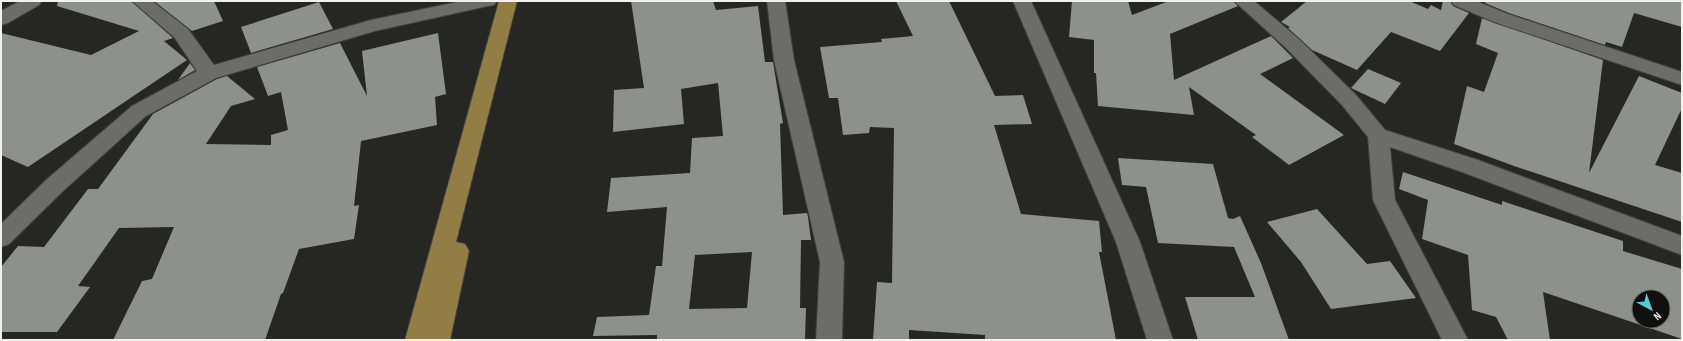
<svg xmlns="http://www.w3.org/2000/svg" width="1683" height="341" font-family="'Sofia Sans Condensed',sans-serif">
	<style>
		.building { fill: #8e908c; fill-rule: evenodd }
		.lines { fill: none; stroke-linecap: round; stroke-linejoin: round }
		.minor-casing { stroke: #41413e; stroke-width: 2 }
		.major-casing { stroke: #41413e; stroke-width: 2 }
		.minor { fill: #6c6c68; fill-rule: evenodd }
		.major { fill: #927d45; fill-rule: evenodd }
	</style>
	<rect width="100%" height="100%" fill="#262623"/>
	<g class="building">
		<path d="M 58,1 L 131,1 L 173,38 L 164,41 L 187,60 L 28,167 L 1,155 L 1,33 L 91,55 L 139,31 L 57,6 Z"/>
		<path d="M 154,1 L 214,1 L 223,21 L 192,31 Z"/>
		<path d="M 631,1 L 713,1 L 716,10 L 758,6 L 765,62 L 773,62 L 783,123 L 780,124 L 783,215 L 807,213 L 808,217 L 811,240 L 801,240 L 800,308 L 806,308 L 805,340 L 657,340 L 657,335 L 593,336 L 597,317 L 649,315 L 656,266 L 662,266 L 667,207 L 607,212 L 611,178 L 690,173 L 692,138 L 723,136 L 718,83 L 681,89 L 684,124 L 613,132 L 614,90 L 644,88 ZM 752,252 L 747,308 L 689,309 L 695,255 Z"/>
		<path d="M 896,1 L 949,1 L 995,96 L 1023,95 L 1032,124 L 994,125 L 1021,214 L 1099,221 L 1102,252 L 1099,252 L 1116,340 L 985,340 L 985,335 L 909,330 L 909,340 L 873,340 L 877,282 L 892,283 L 894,128 L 870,127 L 869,133 L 843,135 L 838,98 L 829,98 L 820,47 L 882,42 L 881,39 L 913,36 Z"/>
		<path d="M 1072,1 L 1128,1 L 1132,15 L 1169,1 L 1233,1 L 1238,6 L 1170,34 L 1174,80 L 1271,36 L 1293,58 L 1260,74 L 1344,135 L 1289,165 L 1252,137 L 1256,135 L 1189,87 L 1194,115 L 1098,106 L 1096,73 L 1094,73 L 1094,40 L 1069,37 Z"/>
		<path d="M 1307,1 L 1409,1 L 1428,9 L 1431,5 L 1441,10 L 1443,1 L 1450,1 L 1453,6 L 1469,13 L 1440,51 L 1391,32 L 1357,70 L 1312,50 L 1288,28 L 1290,27 L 1281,22 Z"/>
		<path d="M 1486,1 L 1682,1 L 1682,27 L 1634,13 L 1622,47 L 1606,42 L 1605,45 L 1509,13 L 1485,3 Z"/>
		<path d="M 319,2 L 333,29 L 251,53 L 241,27 Z"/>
		<path d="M 1482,18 L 1603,60 L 1589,173 L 1639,76 L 1682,93 L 1682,108 L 1655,165 L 1682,173 L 1682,222 L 1514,166 L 1454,144 L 1467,86 L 1484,92 L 1498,53 L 1476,44 Z"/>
		<path d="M 438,33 L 446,94 L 435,97 L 437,125 L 361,141 L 354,206 L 359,205 L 354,239 L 299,249 L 283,293 L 281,294 L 265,340 L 113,340 L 142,281 L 152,279 L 174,227 L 119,228 L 78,286 L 90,287 L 57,332 L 1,332 L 1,267 L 18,246 L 44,247 L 88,189 L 98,189 L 153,114 L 217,79 L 227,76 L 255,99 L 231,106 L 206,144 L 271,145 L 271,135 L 288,130 L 281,92 L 268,96 L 257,67 L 340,43 L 367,96 L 362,51 Z"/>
		<path d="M 190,63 L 195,70 L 178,80 Z"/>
		<path d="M 1368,69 L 1401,83 L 1385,104 L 1351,88 Z"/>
		<path d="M 1118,158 L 1213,164 L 1228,218 L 1233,219 L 1240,216 L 1261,263 L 1289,340 L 1198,340 L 1185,297 L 1255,297 L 1234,247 L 1158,243 L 1146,187 L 1122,185 Z"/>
		<path d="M 1403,172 L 1502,205 L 1502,201 L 1623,241 L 1623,251 L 1682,269 L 1682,339 L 1543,292 L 1550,340 L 1508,340 L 1496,317 L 1472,310 L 1468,255 L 1422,239 L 1428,200 L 1399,189 ZM 1639,297 L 1663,297 L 1663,321 L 1639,321 Z"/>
		<path d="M 1317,209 L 1367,264 L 1390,261 L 1416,298 L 1331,309 L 1301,262 L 1267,222 Z"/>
	</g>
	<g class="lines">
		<defs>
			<g id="minor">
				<path d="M 20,1 L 42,1 L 39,5 L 8,23 L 1,25 L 1,11 Z"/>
				<path d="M 132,1 L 152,1 L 188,29 L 214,65 L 371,20 L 462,1 L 497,1 L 494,5 L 488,6 L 375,31 L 216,78 L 146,116 L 62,192 L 9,244 L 1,247 L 1,224 L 46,180 L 132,106 L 197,71 L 174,37 Z"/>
				<path d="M 767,1 L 785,1 L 794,60 L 844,262 L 842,340 L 816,340 L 820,262 L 774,60 Z"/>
				<path d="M 1013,1 L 1031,1 L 1140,242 L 1173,340 L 1147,340 L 1116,242 Z"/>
				<path d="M 1234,1 L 1254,1 L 1300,40 L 1356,95 L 1385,130 L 1478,160 L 1682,236 L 1682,255 L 1462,172 L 1390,147 L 1395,200 L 1468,340 L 1442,340 L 1373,200 L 1368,137 L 1342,105 L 1286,48 Z"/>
				<path d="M 1451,1 L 1476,1 L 1508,14 L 1682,72 L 1682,85 L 1494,22 L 1454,5 Z"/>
			</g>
			<path id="major" d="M 499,1 L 517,1 L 456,242 L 465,244 L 469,251 L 450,340 L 405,340 Z"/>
		</defs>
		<use href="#minor" class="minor-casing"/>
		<use href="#major" class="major-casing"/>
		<use href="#minor" class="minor"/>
		<use href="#major" class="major"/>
	</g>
	<rect width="1683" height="341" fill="none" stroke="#f1f1ef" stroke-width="4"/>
	<g transform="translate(1651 309) rotate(139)"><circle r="19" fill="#0f0f0e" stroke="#696968"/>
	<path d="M0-3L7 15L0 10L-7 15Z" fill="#51ccd2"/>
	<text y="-6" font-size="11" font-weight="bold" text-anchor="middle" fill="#f1f1ef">N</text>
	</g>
</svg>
